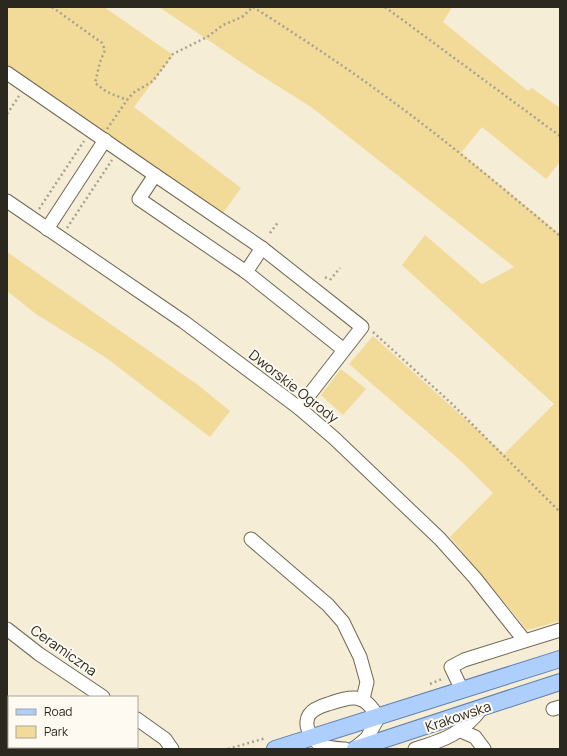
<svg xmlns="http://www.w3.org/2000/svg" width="567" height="756" font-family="Manrope,sans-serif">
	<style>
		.green { fill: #f2da99 }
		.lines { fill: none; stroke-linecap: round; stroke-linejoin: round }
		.minor-casing { stroke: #6f6854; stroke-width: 15 }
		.major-casing { stroke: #5d7ead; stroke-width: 18 }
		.path { stroke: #a7a18f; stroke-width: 2.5; stroke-dasharray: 2 3; stroke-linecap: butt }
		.minor { stroke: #fff; stroke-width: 13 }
		.major { stroke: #aecefb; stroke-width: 16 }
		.labels { text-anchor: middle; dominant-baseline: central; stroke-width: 4; stroke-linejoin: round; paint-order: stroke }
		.street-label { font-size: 14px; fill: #2b2820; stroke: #fefaf1 }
	</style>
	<rect width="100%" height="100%" fill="#f5edd6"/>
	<g class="green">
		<path d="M 7,7 L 104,7 L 173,55 L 134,107 L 241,188 L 223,213 L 7,66 Z"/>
		<path d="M 159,7 L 452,7 L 443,22 L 528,91 L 532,88 L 560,108 L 560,162 L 546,179 L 482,127 L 461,153 L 560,234 L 560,621 L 527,630 L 450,537 L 493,493 L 461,461 L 349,364 L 373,336 L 504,454 L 554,404 L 402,265 L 425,235 L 482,284 L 514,267 L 311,107 L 251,69 Z"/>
		<path d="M 7,252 L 198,385 L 230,411 L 210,437 L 105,357 L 36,314 L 7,291 Z"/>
		<path d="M 341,369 L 366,389 L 343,415 L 321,395 Z"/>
	</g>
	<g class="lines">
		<defs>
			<g id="minor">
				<path d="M 7,73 L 155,175"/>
				<path d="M 7,201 L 184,322 L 299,408 L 334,438 L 440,539 L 475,578 L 524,640"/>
				<path d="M 47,229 L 105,140"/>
				<path d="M 246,272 L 262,248"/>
				<path d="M 299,408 L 362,327 L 262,248 L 155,175 L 139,199 L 246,272 L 344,350"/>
				<path d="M 251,539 L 328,605 L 343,622 L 360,657 L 367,682 L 363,699"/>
				<path d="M 7,629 L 39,654 L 103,697"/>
				<path d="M 462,690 L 451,667 L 464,660 L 560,630"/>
				<path d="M 553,709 L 560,707"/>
				<path d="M 137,719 L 165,739 L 172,749"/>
				<path d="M 461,731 L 475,737 L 484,749"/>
				<path d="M 345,749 C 327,748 315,748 308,729 C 306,725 307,718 309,715 C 313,709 321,706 328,704 C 352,696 365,692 378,718 L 367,738 L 355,748"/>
				<path d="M 415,749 C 445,740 463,733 482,708"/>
			</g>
			<g id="major">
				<path d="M 275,749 L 560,659"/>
				<path d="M 355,749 L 560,682"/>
			</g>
		</defs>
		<use href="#minor" class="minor-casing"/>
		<use href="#major" class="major-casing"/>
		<g class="path">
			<path d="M 52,7 L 102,43 L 105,50 L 100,62 L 95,83 L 107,92 L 127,100"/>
			<path d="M 253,7 C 302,38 350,70 396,104 C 453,146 506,191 560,236"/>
			<path d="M 385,7 L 560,136"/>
			<path d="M 7,114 L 19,96"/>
			<path d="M 107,129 L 127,100 L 133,93 L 153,81 L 173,54 L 207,37 L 223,25 L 242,17 L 253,7"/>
			<path d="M 39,209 L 84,141"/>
			<path d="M 67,228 L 112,160"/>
			<path d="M 270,233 L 279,221"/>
			<path d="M 325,277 L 328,279"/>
			<path d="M 330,280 L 340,268"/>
			<path d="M 373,332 L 451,403 L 560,512"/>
			<path d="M 430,684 L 442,679"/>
			<path d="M 228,749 L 266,738"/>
		</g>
		<use href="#minor" class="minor"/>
		<use href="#major" class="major"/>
	</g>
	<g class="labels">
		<g class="street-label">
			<text transform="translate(294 386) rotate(38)">Dworskie Ogrody</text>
			<text transform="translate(64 650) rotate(35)">Ceramiczna</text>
			<text transform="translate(458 716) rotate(-19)">Krakowska</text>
		</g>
	</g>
	<rect width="567" height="756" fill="none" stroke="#2b2820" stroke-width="16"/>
	<rect x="8" y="696" width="130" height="52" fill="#fefaf1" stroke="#aaa69d"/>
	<rect x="16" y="709" width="20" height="6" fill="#aecefb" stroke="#aaa69d"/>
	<text x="44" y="716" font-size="12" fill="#2b2820">Road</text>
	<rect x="16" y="726" width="20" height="12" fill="#f2da99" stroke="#aaa69d"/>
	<text x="44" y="736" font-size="12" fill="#2b2820">Park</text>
</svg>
